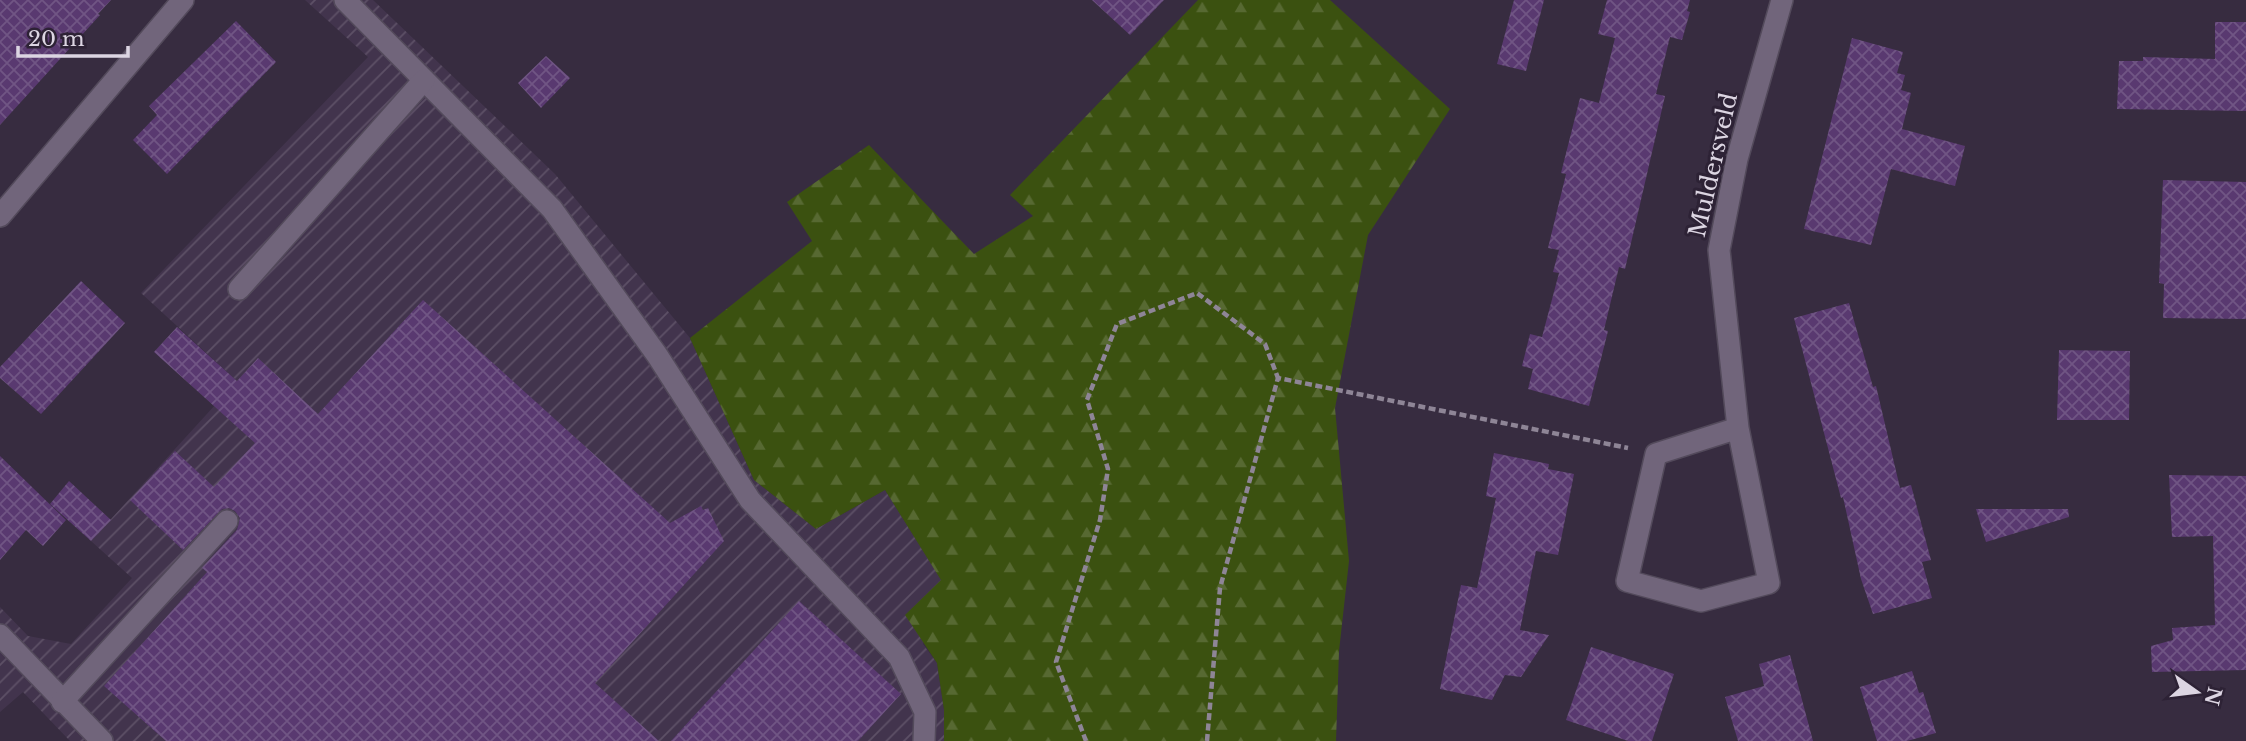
<svg xmlns="http://www.w3.org/2000/svg" width="2246" height="741" font-family="'Libre Baskerville',serif">
	<style>
		.industrial { fill: url(#industrial-furrows) }
		.forest { fill: url(#forest-firs) }
		.building { fill: url(#building-cross-hatch) }
		.lines { fill: none; stroke-linecap: round; stroke-linejoin: round }
		.minor-casing { stroke: #534a5b; stroke-width: 24 }
		.path { stroke: #8e8596; stroke-width: 4.5; stroke-dasharray: 7 3.5; stroke-linecap: butt }
		.minor { stroke: #71657b; stroke-width: 21 }
		.labels { text-anchor: middle; dominant-baseline: central; stroke-width: 6; stroke-linejoin: round; paint-order: stroke }
		.street-label { font-size: 23px; fill: #dcd5e2; stroke: #2d2235 }
	</style>
	<defs>
		<pattern id="industrial-furrows" width="10" height="10" patternUnits="userSpaceOnUse" patternTransform="scale(1.75)"><rect width="10" height="10" fill="#42344d"/><path d="M-1 1l2-2M0 10L10 0M9 11l2-2" fill="none" stroke="#5d5066"/></pattern>
		<pattern id="forest-firs" width="22" height="20" patternUnits="userSpaceOnUse" patternTransform="scale(1.75)"><rect width="22" height="20" fill="#3b5110"/><path d="M5 1l3.5 6h-7zM16 11l3.5 6h-7z" fill="#576932"/></pattern>
		<pattern id="building-cross-hatch" width="8" height="8" patternUnits="userSpaceOnUse" patternTransform="scale(1.75)"><rect width="8" height="8" fill="#593970"/><path d="M0 0l8 8M0 8l8-8" fill="none" stroke="#705584"/></pattern>
	</defs>
	<rect width="100%" height="100%" fill="#372c40"/>
	<path class="industrial" d="M 305,0 L 373,0 L 555,174 L 690,338 L 754,480 L 816,529 L 885,490 L 942,581 L 923,644 L 937,663 L 944,710 L 944,741 L 70,741 L 23,692 L 0,712 L 0,607 L 28,636 L 71,644 L 132,578 L 91,541 L 237,381 L 141,293 L 368,57 Z"/>
	<path class="forest" d="M 1198,0 L 1330,0 L 1450,109 L 1368,235 L 1335,408 L 1349,561 L 1339,651 L 1336,741 L 944,741 L 944,710 L 937,663 L 905,615 L 941,580 L 885,490 L 816,529 L 754,480 L 690,338 L 812,241 L 787,202 L 869,145 L 974,254 L 1033,216 L 1010,195 Z"/>
	<g class="building">
		<path d="M 0,0 L 111,0 L 98,14 L 100,15 L 0,125 Z"/>
		<path d="M 1092,0 L 1164,0 L 1130,35 Z"/>
		<path d="M 1514,0 L 1544,0 L 1526,71 L 1497,64 Z"/>
		<path d="M 1607,0 L 1690,0 L 1687,11 L 1690,12 L 1682,40 L 1670,37 L 1656,94 L 1665,96 L 1625,269 L 1619,267 L 1604,330 L 1608,331 L 1589,406 L 1528,389 L 1533,369 L 1522,366 L 1530,334 L 1542,337 L 1559,273 L 1553,272 L 1559,250 L 1548,248 L 1566,174 L 1561,173 L 1580,98 L 1599,103 L 1615,38 L 1598,34 Z"/>
		<path d="M 236,21 L 276,62 L 167,174 L 133,140 L 157,115 L 149,106 Z"/>
		<path d="M 2215,22 L 2246,22 L 2246,111 L 2117,109 L 2119,61 L 2143,61 L 2143,57 L 2215,59 Z"/>
		<path d="M 1852,38 L 1903,52 L 1897,73 L 1905,75 L 1901,90 L 1911,93 L 1902,129 L 1965,146 L 1955,186 L 1891,169 L 1871,245 L 1804,229 Z"/>
		<path d="M 546,56 L 570,78 L 541,108 L 518,83 Z"/>
		<path d="M 2163,180 L 2246,182 L 2246,319 L 2163,318 L 2164,284 L 2159,283 Z"/>
		<path d="M 81,281 L 125,323 L 41,414 L 0,378 L 0,367 Z"/>
		<path d="M 423,300 L 670,523 L 701,506 L 703,510 L 708,508 L 724,541 L 595,683 L 659,741 L 166,741 L 104,686 L 207,572 L 202,568 L 237,530 L 240,518 L 235,511 L 229,508 L 222,509 L 183,550 L 130,500 L 175,451 L 214,487 L 255,443 L 154,352 L 177,327 L 237,381 L 258,358 L 318,414 Z"/>
		<path d="M 1849,303 L 1873,387 L 1876,386 L 1900,488 L 1911,485 L 1931,560 L 1922,562 L 1932,598 L 1873,614 L 1861,579 L 1843,497 L 1841,498 L 1794,318 Z"/>
		<path d="M 2059,350 L 2130,351 L 2129,420 L 2057,420 Z"/>
		<path d="M 1494,453 L 1549,464 L 1548,469 L 1574,474 L 1558,555 L 1536,551 L 1520,630 L 1549,635 L 1521,677 L 1505,675 L 1492,700 L 1440,689 L 1461,585 L 1477,588 L 1496,498 L 1486,496 Z"/>
		<path d="M 0,456 L 66,520 L 43,546 L 26,530 L 0,560 Z"/>
		<path d="M 2169,475 L 2246,476 L 2246,670 L 2152,672 L 2151,646 L 2173,640 L 2172,628 L 2215,625 L 2213,536 L 2172,537 Z"/>
		<path d="M 69,481 L 111,520 L 91,541 L 50,504 Z"/>
		<path d="M 1976,509 L 2068,509 L 2069,517 L 1986,542 Z"/>
		<path d="M 799,601 L 901,694 L 858,741 L 671,741 Z"/>
		<path d="M 1591,647 L 1674,674 L 1652,741 L 1628,741 L 1566,720 Z"/>
		<path d="M 1790,655 L 1813,741 L 1738,741 L 1725,697 L 1764,686 L 1759,664 Z"/>
		<path d="M 1912,671 L 1919,693 L 1923,692 L 1936,733 L 1907,741 L 1877,741 L 1860,687 Z"/>
	</g>
	<g class="lines">
		<defs>
			<g id="minor">
				<path d="M 345,0 L 552,209 L 657,355 L 750,500 L 899,657 L 925,712 L 924,741"/>
				<path d="M 0,216 L 183,0"/>
				<path d="M 239,289 L 424,80"/>
				<path d="M 1738,428 L 1656,454 L 1627,581 L 1701,601 L 1769,583 L 1738,428 L 1719,250 L 1737,159 L 1782,0"/>
				<path d="M 0,635 L 102,741"/>
				<path d="M 62,702 L 227,521"/>
			</g>
		</defs>
		<use href="#minor" class="minor-casing"/>
		<g class="path">
			<path d="M 1086,741 L 1056,662 L 1100,520 L 1108,469 L 1087,400 L 1117,324 L 1197,293 L 1265,344 L 1278,378"/>
			<path d="M 1207,741 L 1220,588 L 1278,378 L 1628,448"/>
		</g>
		<use href="#minor" class="minor"/>
	</g>
	<g class="labels">
		<g class="street-label">
			<text transform="translate(1713 165) rotate(-77)">Muldersveld</text>
		</g>
	</g>
	<g transform="translate(2197 692) rotate(104)" stroke="#2d2235" stroke-width="5" paint-order="stroke">
	<path d="M0-5L12 26L0 18L-12 26Z" fill="#dcd5e2"/>
	<text y="-10" font-size="19" font-weight="bold" text-anchor="middle" fill="#dcd5e2">N</text>
	</g>
	<path d="M18 46v10h110v-10" fill="none" stroke="#dcd5e2" stroke-width="3.5"/>
	<text x="28" y="46" font-size="21" fill="#dcd5e2" stroke="#2d2235" stroke-width="5" paint-order="stroke">20 m</text>
</svg>
